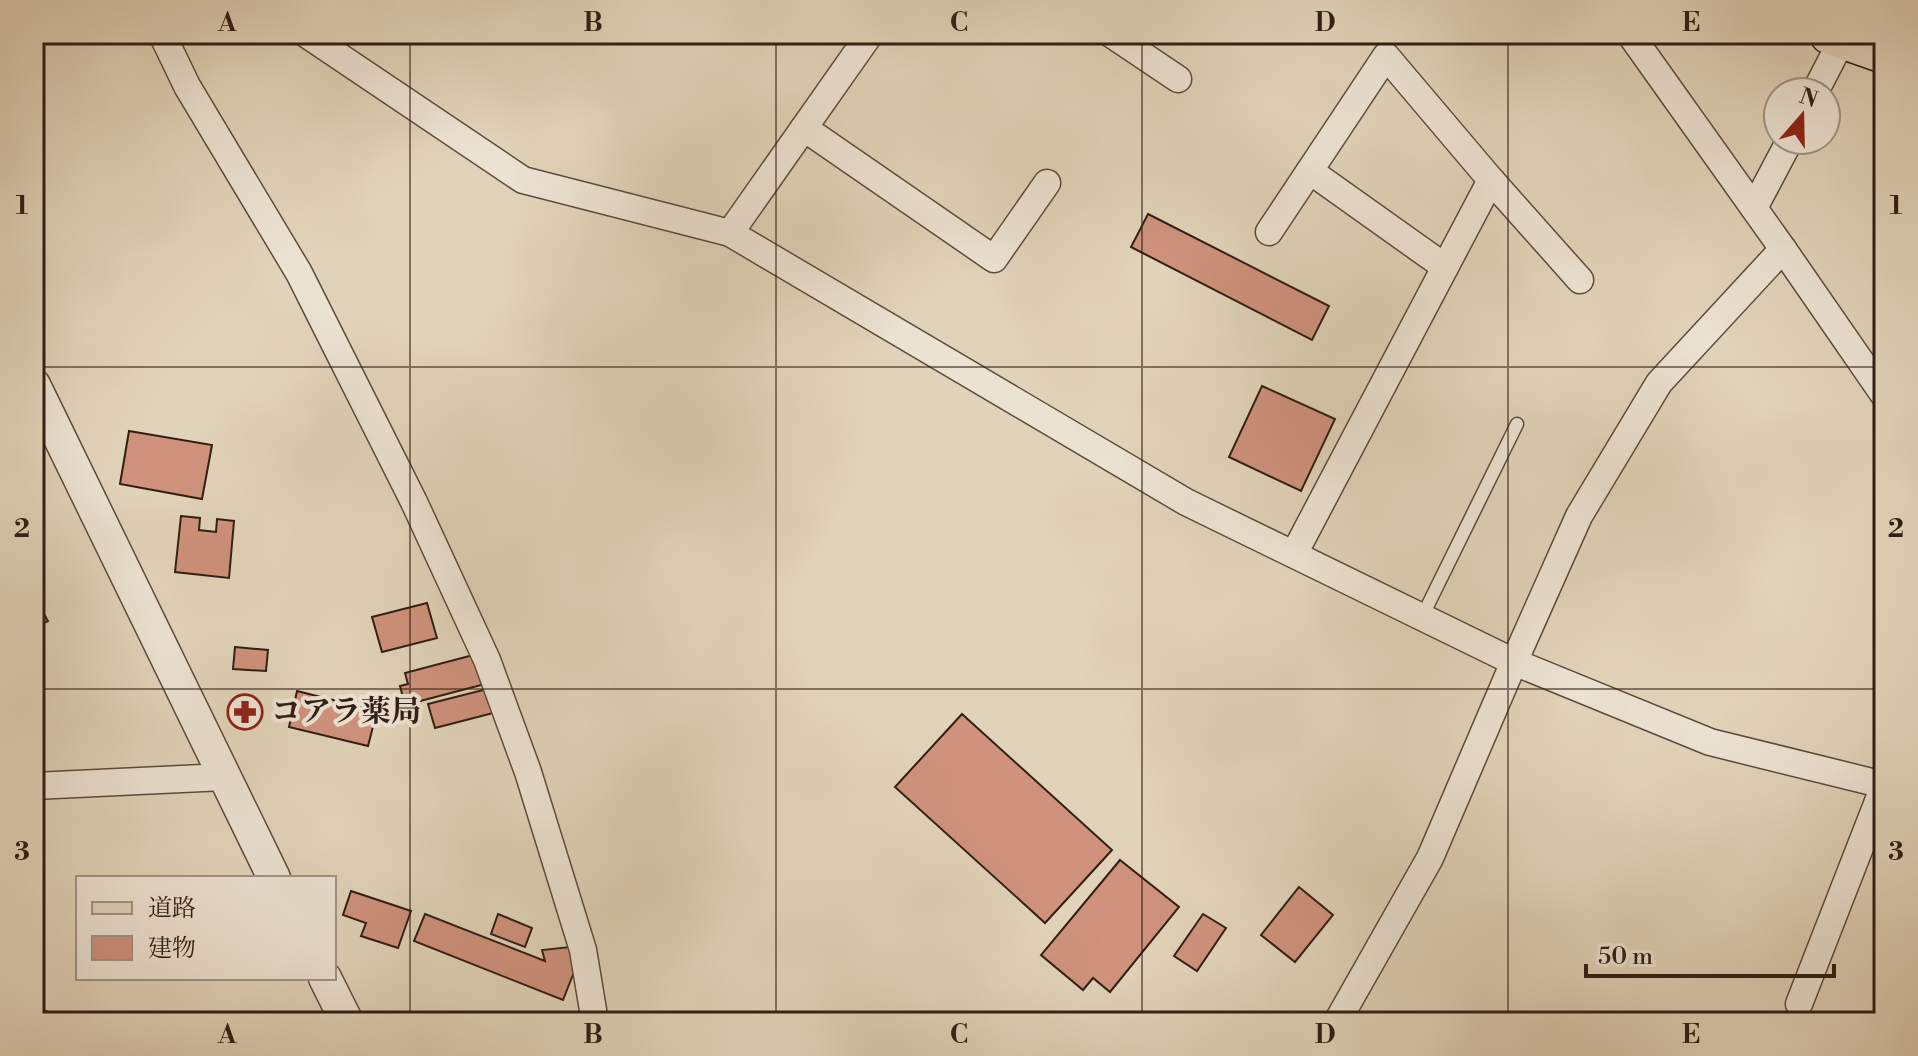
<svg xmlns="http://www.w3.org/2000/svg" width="1918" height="1056" font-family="'Libre Bodoni','Noto Serif JP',serif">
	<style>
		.building { fill: #d0927d; stroke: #311e13; stroke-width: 2 }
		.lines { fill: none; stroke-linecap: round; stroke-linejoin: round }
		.service-casing { stroke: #5d4b3c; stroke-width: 15 }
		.minor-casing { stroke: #5d4b3c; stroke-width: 29 }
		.tertiary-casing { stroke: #5d4b3c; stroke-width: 35 }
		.primary-casing { stroke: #311e13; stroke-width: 43 }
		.service { stroke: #ece2d2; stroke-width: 12 }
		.minor { stroke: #ece2d2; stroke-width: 26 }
		.tertiary { stroke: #ece2d2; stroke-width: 32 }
		.primary { stroke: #e1d3b9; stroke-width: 40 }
		.grid { fill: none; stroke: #311e13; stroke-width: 2; stroke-opacity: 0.55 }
		.labels { text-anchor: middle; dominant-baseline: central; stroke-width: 8; stroke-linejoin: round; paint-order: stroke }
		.poi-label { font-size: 30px; font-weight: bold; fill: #311e13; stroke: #ece2d2; text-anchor: start }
		.neatline { fill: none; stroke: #311e13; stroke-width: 3 }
		.grid-label { font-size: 26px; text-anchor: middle; font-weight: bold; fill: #311e13 }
	</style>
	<rect width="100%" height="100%" fill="#e1d3b9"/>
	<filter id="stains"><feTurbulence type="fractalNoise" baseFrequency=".0025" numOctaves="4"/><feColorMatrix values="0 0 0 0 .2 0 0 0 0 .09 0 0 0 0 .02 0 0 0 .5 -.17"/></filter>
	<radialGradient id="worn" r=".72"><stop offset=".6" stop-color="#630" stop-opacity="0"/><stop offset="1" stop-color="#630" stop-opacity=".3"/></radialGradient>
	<g class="building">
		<path d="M 1148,214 L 1329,306 L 1312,340 L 1131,247 Z"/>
		<path d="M 1262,386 L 1335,419 L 1301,491 L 1229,457 Z"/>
		<path d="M 129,431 L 212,445 L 202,499 L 120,484 Z"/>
		<path d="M 181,516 L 200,518 L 199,530 L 216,532 L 217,519 L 234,521 L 229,578 L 175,572 Z"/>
		<path d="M 34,596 L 48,621 L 34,628 Z"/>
		<path d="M 427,603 L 437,638 L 382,652 L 372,617 Z"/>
		<path d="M 235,647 L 268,650 L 266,671 L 233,669 Z"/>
		<path d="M 477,654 L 485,684 L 405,705 L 400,686 L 408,684 L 405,673 Z"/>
		<path d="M 491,688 L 497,712 L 435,728 L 428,704 Z"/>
		<path d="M 297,691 L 377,711 L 368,746 L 289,727 Z"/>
		<path d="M 962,714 L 1112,850 L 1045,923 L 895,787 Z"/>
		<path d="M 1120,860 L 1179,907 L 1110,992 L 1093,978 L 1083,990 L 1041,955 Z"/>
		<path d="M 1299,887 L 1333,915 L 1295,962 L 1261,935 Z"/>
		<path d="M 351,891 L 411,911 L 398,948 L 361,936 L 366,923 L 343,915 Z"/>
		<path d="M 425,914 L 545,961 L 542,950 L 570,947 L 574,972 L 563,1000 L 414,941 Z"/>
		<path d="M 498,914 L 532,928 L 525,947 L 491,934 Z"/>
		<path d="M 1203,914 L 1226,928 L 1197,971 L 1174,956 Z"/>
		<path d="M 34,1007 L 77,1022 L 34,1022 Z"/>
	</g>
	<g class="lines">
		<defs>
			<path id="service" d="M 1422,617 L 1517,424"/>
			<g id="minor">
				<path d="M 162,34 L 187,86 L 299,273 L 414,502 L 487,660 L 528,772 L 583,950 L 595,1022"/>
				<path d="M 306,34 L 523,180 L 730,233 L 1186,502 L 1514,662 L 1710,742 L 1884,785"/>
				<path d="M 1111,34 L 1178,79"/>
				<path d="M 1630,34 L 1783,249 L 1884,395"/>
				<path d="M 1815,92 L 1845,34"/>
				<path d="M 804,128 L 994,259 L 1047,183"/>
				<path d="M 1310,171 L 1445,267"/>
				<path d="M 1754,208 L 1790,140"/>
				<path d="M 1269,232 L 1386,56 L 1491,180 L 1580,280"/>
				<path d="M 730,233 L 870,34"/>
				<path d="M 1294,554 L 1491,180"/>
				<path d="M 34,786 L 224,777"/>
				<path d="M 1799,1004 L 1884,786"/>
				<path d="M 1337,1022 L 1430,858 L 1514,662 L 1579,516 L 1659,383 L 1783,249"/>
			</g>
			<g id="tertiary">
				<path d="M 34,385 L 274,878"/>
				<path d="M 325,978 L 347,1022"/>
			</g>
			<path id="primary" d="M 1830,34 L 1884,53"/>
		</defs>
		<use href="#service" class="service-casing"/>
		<use href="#minor" class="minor-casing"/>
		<use href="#tertiary" class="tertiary-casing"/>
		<use href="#primary" class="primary-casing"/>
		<use href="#service" class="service"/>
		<use href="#minor" class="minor"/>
		<use href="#tertiary" class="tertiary"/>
		<use href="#primary" class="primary"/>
	</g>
	<path class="grid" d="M 410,34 L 410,1022M 776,34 L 776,1022M 1142,34 L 1142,1022M 1508,34 L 1508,1022M 34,367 L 1884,367M 34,689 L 1884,689"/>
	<defs>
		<symbol id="pharmacy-ring" viewBox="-11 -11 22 22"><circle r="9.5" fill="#ece2d2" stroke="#8f2418" stroke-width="1.5"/><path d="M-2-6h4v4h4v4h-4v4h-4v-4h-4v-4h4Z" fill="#8f2418"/></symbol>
	</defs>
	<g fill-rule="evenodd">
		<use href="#pharmacy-ring" x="225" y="692" width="40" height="40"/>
	</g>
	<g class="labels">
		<g class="poi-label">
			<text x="271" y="712">コアラ薬局</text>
		</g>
	</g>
	<rect width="1918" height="1056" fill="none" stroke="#e1d3b9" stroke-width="88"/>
	<rect x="76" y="876" width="260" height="104" fill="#ece2d2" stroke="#a19486" stroke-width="2"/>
	<rect x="92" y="902" width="40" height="12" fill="#e1d3b9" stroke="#a19486" stroke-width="2"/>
	<text x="148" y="916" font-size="24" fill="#311e13">道路</text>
	<rect x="92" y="936" width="40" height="24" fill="#d0927d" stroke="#a19486" stroke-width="2"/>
	<text x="148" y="956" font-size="24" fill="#311e13">建物</text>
	<g transform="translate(1802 116) rotate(20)"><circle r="38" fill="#ece2d2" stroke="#a19486" stroke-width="2"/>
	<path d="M0-6L14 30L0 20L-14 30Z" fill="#8f2418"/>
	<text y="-12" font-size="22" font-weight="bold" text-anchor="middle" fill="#311e13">N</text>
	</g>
	<path d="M1586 964v12h248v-12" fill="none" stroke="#311e13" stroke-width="4"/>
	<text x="1598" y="964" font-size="24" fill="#311e13" stroke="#ece2d2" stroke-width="6" paint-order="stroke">50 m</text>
	<rect x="44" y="44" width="1830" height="968" class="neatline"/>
	<g class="grid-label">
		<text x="227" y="31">A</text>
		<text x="593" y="31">B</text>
		<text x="959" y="31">C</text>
		<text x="1325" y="31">D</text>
		<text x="1691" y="31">E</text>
		<text x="22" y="214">1</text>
		<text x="1896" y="214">1</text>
		<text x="22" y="537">2</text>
		<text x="1896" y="537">2</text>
		<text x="22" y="860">3</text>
		<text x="1896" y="860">3</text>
		<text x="227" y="1043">A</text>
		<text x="593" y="1043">B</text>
		<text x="959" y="1043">C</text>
		<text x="1325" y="1043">D</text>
		<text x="1691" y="1043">E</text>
	</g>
	<rect width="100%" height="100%" filter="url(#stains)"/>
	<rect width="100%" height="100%" fill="url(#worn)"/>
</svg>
